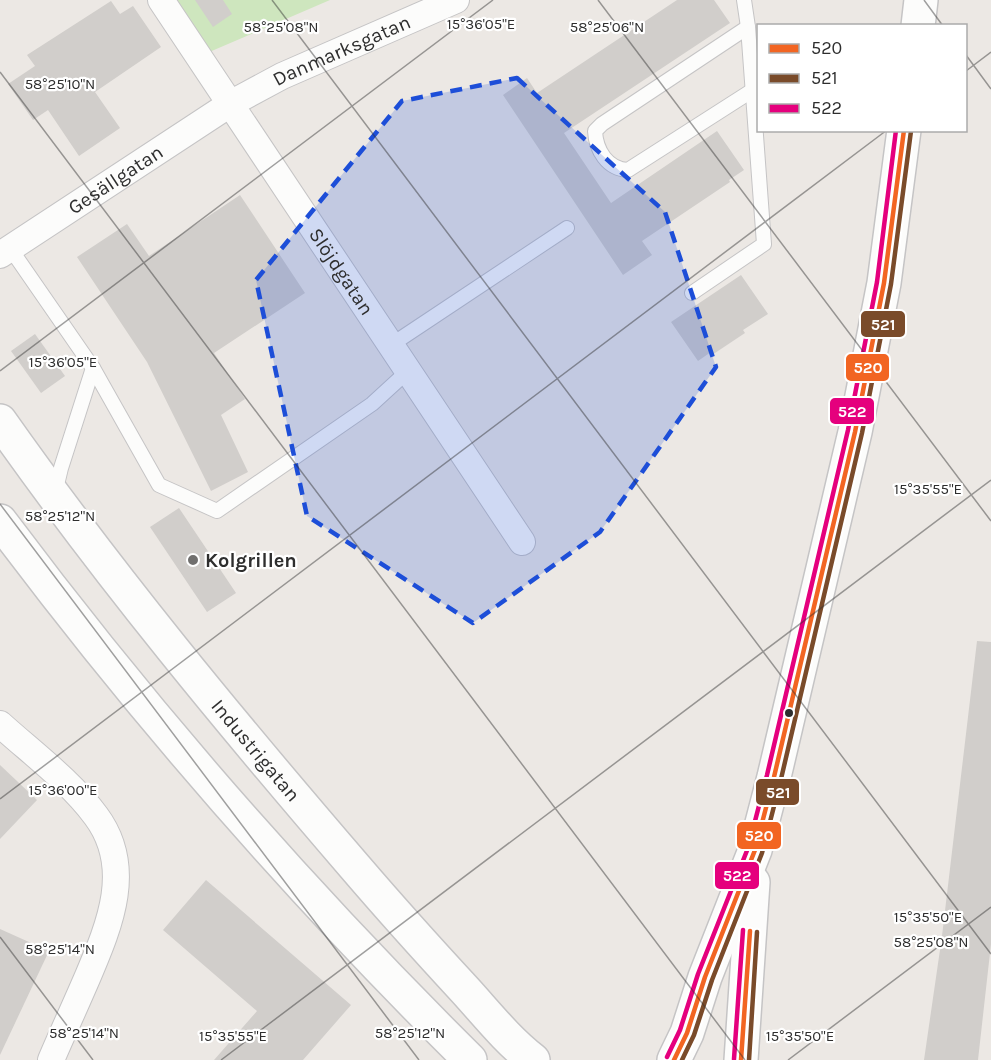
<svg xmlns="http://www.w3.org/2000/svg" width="991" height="1060" font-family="Karla,sans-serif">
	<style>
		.green { fill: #cee6be }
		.building { fill: #d1cecb }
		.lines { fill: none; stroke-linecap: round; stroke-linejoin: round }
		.service-casing { stroke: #c5c4c5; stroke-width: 16 }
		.minor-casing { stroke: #c5c4c5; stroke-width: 28 }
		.secondary-casing { stroke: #c5c4c5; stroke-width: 36 }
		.service { stroke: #fcfcfb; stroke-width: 14 }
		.minor { stroke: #fcfcfb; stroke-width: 26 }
		.secondary { stroke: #fcfcfb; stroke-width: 33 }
		.bus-1-casing { stroke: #fff; stroke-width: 9 }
		.bus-2-casing { stroke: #fff; stroke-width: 9 }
		.bus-3-casing { stroke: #fff; stroke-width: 9 }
		.bus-1 { stroke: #f26522; stroke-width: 4.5 }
		.bus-2 { stroke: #7a4b2a; stroke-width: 4.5 }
		.bus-3 { stroke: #e5007d; stroke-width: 4.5 }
		.marked { fill: #1d4ed8; fill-opacity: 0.2; stroke: #1d4ed8; stroke-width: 4.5; stroke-dasharray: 12 8; stroke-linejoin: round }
		.ticks { fill: none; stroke: #2e2e2e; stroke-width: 1.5; stroke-opacity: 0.45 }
		.poi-dot { fill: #706f6e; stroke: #fff; stroke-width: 2 }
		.bus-dot { fill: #2e2e2e; stroke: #fff; stroke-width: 2 }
		.labels { text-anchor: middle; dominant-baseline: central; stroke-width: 4.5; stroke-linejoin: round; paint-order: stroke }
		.street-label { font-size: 20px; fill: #2e2e2e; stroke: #fff }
		.poi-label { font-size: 20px; font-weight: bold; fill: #2e2e2e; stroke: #fff; text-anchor: start }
		.ticks-label { font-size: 15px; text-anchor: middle; fill: #2e2e2e; stroke: #fff; stroke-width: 4.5; stroke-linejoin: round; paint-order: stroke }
		.line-badge { stroke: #fff; stroke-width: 2 }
		.badge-label { font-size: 16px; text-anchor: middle; font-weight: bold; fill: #fff }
	</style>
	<rect width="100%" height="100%" fill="#ece8e4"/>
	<path class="green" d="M 171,0 L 330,0 L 207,53 Z"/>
	<g class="building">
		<path d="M 195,0 L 223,0 L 232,14 L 213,27 Z"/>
		<path d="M 677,0 L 714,0 L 730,23 L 564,133 L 611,203 L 717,131 L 744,170 L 729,180 L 730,182 L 642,241 L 652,255 L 623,275 L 503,95 L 527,78 L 537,93 Z"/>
		<path d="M 111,1 L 120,14 L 133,6 L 161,47 L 95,92 L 120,128 L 79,156 L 48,110 L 33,120 L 8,84 L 35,66 L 27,55 Z"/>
		<path d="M 240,195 L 305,293 L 214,353 L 245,399 L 221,415 L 248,472 L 211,491 L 147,362 L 77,257 L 127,224 L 149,256 Z"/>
		<path d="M 741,275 L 768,314 L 743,330 L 745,333 L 712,355 L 711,352 L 698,361 L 671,322 Z"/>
		<path d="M 35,334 L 65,376 L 41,393 L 11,351 Z"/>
		<path d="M 179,508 L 236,593 L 207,612 L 150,527 Z"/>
		<path d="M 977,641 L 991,642 L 991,944 L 978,1060 L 924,1060 L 942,936 Z"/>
		<path d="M 0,765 L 37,800 L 0,839 Z"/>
		<path d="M 206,880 L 351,1005 L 303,1060 L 214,1060 L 257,1011 L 163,930 Z"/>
		<path d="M 0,929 L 49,951 L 0,1055 Z"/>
	</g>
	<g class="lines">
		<defs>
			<g id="service">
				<path d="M 748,27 L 602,124 L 595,131 C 596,150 607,169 628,170 L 753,90"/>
				<path d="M 10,248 L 93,368 L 159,485 L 217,511 L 372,404 L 408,371"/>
				<path d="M 692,293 L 764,244 L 748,27 L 744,0"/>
				<path d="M 391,345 L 567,228"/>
				<path d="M 55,493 L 61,468 L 93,368"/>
			</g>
			<g id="minor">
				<path id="s1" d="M 161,0 L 522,542"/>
				<path id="s2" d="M 0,255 L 230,104 L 282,76 L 456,0"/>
				<path d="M 0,724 C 32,753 70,781 96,816 C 134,867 110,924 88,976 C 76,1004 63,1032 51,1060"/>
			</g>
			<g id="secondary">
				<path d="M 918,26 L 921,0"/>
				<path id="s3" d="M 0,421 C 110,577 231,723 355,867 C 391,909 427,949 464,989 C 486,1013 507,1040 533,1060"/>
				<path d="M 0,521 C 143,712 300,892 470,1060"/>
				<path d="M 674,1060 L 687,1033 L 705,977 L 755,850 L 774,777 L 855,432 L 884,283 L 904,130"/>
				<path d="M 741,1060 L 753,882"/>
			</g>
		</defs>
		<use href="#service" class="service-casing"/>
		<use href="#minor" class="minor-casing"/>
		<use href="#secondary" class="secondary-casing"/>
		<use href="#service" class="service"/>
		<use href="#minor" class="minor"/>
		<use href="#secondary" class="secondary"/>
		<defs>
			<g id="bus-1">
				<path d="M 674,1060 L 687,1033 L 705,977 L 755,850 L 774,777 L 855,432 L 884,283 L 904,130"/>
				<path d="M 741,1060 L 750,931"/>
			</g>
			<g id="bus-2">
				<path d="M 682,1060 L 694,1035 L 712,980 L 762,853 L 781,779 L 862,433 L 891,284 L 911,131"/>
				<path d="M 749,1060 L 757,932"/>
			</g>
			<g id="bus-3">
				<path d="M 667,1057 L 680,1030 L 698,974 L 748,848 L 767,775 L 848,430 L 877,282 L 896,130"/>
				<path d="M 734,1059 L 743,930"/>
			</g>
		</defs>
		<use href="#bus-1" class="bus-1-casing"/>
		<use href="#bus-2" class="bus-2-casing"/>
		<use href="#bus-3" class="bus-3-casing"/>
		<use href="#bus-1" class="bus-1"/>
		<use href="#bus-2" class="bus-2"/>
		<use href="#bus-3" class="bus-3"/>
	</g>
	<path class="marked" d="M 517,78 L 665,212 L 716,367 L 600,532 L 473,623 L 307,516 L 256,280 L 402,101 Z"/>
	<path class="ticks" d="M 272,0 L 991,954M 598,0 L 991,521M 924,0 L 943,26M 966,55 L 991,89M 966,71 L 991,52M 0,72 L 745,1060M 0,371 L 493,0M 0,504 L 419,1060M 0,799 L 887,130M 0,937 L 93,1060M 221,1060 L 991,480M 788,1060 L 991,907"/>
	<circle class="poi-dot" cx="193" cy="560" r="6"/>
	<circle class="bus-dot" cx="789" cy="713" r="5"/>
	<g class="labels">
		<g class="street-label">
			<text stroke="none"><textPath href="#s2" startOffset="399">Danmarksgatan</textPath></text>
			<text stroke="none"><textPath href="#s2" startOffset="138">Gesällgatan</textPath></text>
			<text stroke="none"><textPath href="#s1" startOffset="326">Slöjdgatan</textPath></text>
			<text stroke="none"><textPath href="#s3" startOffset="417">Industrigatan</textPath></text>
		</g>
		<g class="poi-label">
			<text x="205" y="560">Kolgrillen</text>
		</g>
	</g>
	<g class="ticks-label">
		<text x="481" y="29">15°36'05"E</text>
		<text x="281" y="32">58°25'08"N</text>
		<text x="607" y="32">58°25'06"N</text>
		<text x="60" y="89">58°25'10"N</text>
		<text x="63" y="367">15°36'05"E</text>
		<text x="928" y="494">15°35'55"E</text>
		<text x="60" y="521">58°25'12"N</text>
		<text x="63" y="795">15°36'00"E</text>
		<text x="928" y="922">15°35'50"E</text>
		<text x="931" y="947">58°25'08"N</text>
		<text x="60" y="954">58°25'14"N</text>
		<text x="84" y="1038">58°25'14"N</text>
		<text x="410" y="1038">58°25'12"N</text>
		<text x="233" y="1041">15°35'55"E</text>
		<text x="800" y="1041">15°35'50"E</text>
	</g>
	<g class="line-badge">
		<rect x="860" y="310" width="46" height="28" rx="6" fill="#7a4b2a"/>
		<rect x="845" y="353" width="45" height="29" rx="6" fill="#f26522"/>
		<rect x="829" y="397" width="46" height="28" rx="6" fill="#e5007d"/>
		<rect x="755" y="778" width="45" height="28" rx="6" fill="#7a4b2a"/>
		<rect x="736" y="821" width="46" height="29" rx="6" fill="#f26522"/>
		<rect x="714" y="861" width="46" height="29" rx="6" fill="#e5007d"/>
	</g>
	<g class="badge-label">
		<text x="883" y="330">521</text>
		<text x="868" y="373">520</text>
		<text x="852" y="417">522</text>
		<text x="778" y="798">521</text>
		<text x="759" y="841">520</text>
		<text x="737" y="881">522</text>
	</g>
	<rect x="757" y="24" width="210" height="108" fill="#ffffff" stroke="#ababab" stroke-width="1.5"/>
	<rect x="769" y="44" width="30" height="9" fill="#f26522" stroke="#ababab" stroke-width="1.5"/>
	<text x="811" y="54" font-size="18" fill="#2e2e2e">520</text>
	<rect x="769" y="74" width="30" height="9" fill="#7a4b2a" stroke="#ababab" stroke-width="1.5"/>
	<text x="811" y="84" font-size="18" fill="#2e2e2e">521</text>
	<rect x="769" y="104" width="30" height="9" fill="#e5007d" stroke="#ababab" stroke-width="1.5"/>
	<text x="811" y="114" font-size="18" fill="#2e2e2e">522</text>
</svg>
